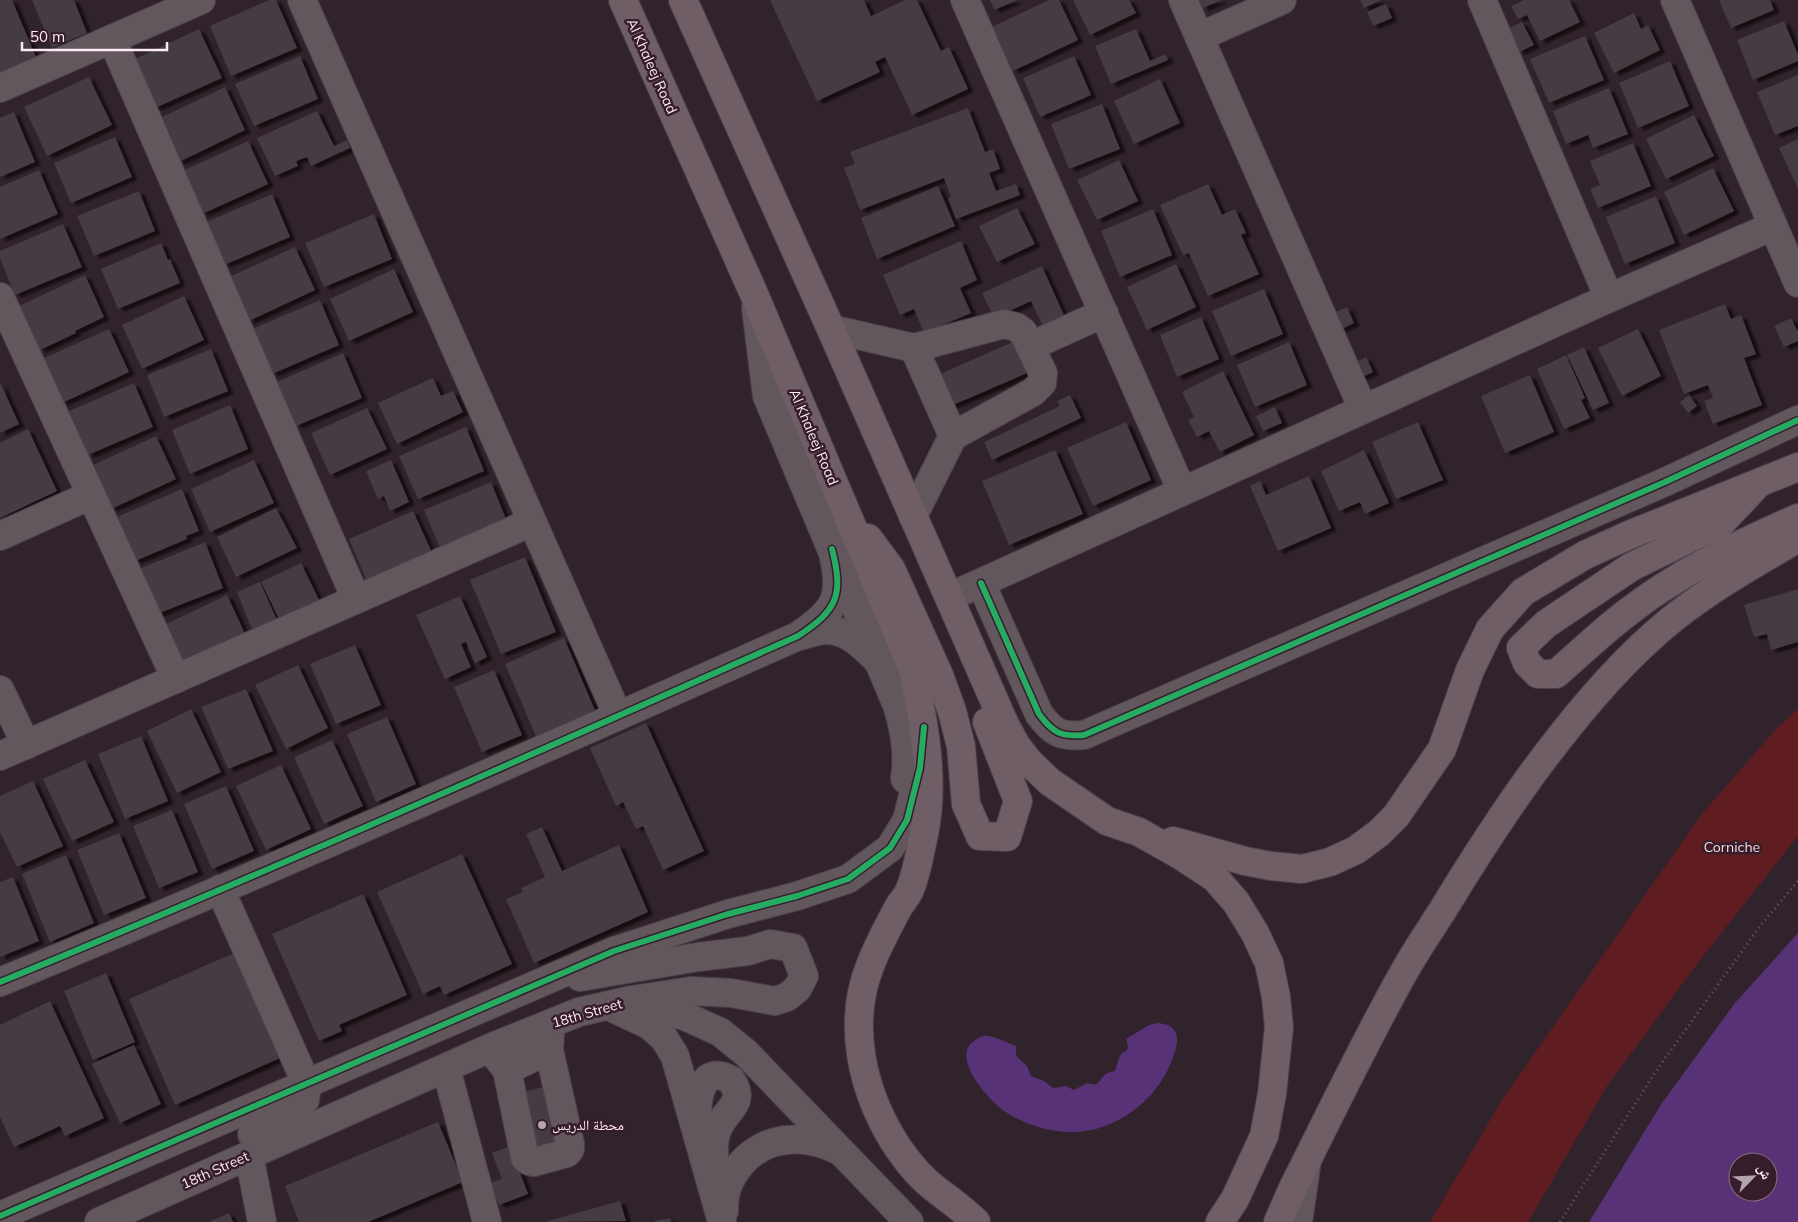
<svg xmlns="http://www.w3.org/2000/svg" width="1798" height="1222" font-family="Mulish,'Noto Naskh Arabic',sans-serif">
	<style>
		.green { fill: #601d21 }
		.water { fill: #583277; fill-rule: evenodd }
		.building { fill: #453a42; filter: url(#shadow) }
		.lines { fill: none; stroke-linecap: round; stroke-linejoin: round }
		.minor-casing { stroke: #4e4149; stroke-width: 30 }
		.major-casing { stroke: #4e4149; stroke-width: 30 }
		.path { stroke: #675c62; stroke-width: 3; stroke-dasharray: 1 4; stroke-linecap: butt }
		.minor { stroke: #62575d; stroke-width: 28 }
		.major { stroke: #705e66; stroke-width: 28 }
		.cycleway-casing { stroke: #371d2c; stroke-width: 9 }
		.cycleway { stroke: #26ab63; stroke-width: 6 }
		.poi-dot { fill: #b5a4ae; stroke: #371d2c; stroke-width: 2 }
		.labels { text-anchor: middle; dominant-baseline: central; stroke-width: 5; stroke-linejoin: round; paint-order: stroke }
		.street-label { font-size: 14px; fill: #fceaf4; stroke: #371d2c }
		.park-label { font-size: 14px; fill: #f6dbd9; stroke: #371d2c }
		.poi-label { font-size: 14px; fill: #fceaf4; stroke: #371d2c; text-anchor: start }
	</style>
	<defs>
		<filter id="shadow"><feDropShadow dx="5.5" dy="3" stdDeviation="1" flood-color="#0009"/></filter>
	</defs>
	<rect width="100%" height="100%" fill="#31232b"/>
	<path class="green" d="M 1798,709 L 1798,836 L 1700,960 L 1607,1086 L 1528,1222 L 1430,1222 L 1502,1100 L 1701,815 L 1776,729 Z"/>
	<g class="water">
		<path d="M 1798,933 L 1798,1222 L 1589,1222 L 1662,1103 L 1735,1003 ZM 1738,1162 L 1768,1162 L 1768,1192 L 1738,1192 Z"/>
		<path d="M 1157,1023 C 1186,1025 1177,1048 1170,1065 C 1157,1094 1134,1115 1105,1126 C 1084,1134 1061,1134 1038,1127 C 1027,1124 1015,1118 1004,1111 C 989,1100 950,1058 974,1041 C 978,1038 983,1035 988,1036 C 997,1037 1007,1043 1016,1046 L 1016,1056 L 1027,1066 L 1031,1076 L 1044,1081 L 1053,1088 L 1066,1086 L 1074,1090 L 1087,1083 C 1101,1088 1098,1079 1106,1074 C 1109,1072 1112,1072 1115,1071 L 1120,1055 L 1127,1050 L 1128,1046 L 1126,1039 L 1149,1025 Z"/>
	</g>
	<g class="building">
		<path d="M 0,0 L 12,0 L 36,57 L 0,72 Z"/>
		<path d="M 32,0 L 74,0 L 87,33 L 52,48 Z"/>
		<path d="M 269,0 L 276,0 L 297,48 L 231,76 L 210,26 Z"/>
		<path d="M 770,0 L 864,0 L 871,16 L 905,0 L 917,0 L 941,51 L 949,47 L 968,89 L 912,115 L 885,57 L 875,62 L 880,72 L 817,101 Z"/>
		<path d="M 990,0 L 1018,0 L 994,10 Z"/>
		<path d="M 1049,0 L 1059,0 L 1078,40 L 1013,71 L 992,27 Z"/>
		<path d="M 1073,0 L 1129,0 L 1136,13 L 1090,35 Z"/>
		<path d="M 1199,0 L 1222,0 L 1203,8 Z"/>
		<path d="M 1360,0 L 1382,0 L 1364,8 Z"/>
		<path d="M 1524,0 L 1569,0 L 1580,22 L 1540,41 L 1527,15 L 1518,19 L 1511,6 Z"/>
		<path d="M 1719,0 L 1770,0 L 1774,10 L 1731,28 Z"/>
		<path d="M 1386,4 L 1392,18 L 1373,26 L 1367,12 Z"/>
		<path d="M 1634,13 L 1641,29 L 1648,25 L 1660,50 L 1614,73 L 1594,33 Z"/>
		<path d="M 1784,21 L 1798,55 L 1798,61 L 1753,80 L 1737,40 Z"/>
		<path d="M 1522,22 L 1534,45 L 1519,52 L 1507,29 Z"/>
		<path d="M 199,29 L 222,78 L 155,108 L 133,60 Z"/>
		<path d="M 1136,29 L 1150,61 L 1166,54 L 1168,60 L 1111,84 L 1095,46 Z"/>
		<path d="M 1585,36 L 1604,80 L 1549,103 L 1530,59 Z"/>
		<path d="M 300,56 L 318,99 L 254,126 L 235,84 Z"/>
		<path d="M 1074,56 L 1091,95 L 1040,117 L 1023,78 Z"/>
		<path d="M 1670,61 L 1689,106 L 1638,128 L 1619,83 Z"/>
		<path d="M 1798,75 L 1798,126 L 1775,135 L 1757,92 Z"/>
		<path d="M 89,77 L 112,125 L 47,156 L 24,107 Z"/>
		<path d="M 1160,79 L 1180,123 L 1134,144 L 1114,101 Z"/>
		<path d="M 225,87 L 245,130 L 179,162 L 158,119 Z"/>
		<path d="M 1609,88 L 1628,134 L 1593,148 L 1588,135 L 1566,144 L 1553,111 Z"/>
		<path d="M 1102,104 L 1120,149 L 1069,169 L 1051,124 Z"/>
		<path d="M 968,108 L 985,152 L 993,149 L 1000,169 L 989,173 L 996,191 L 1016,184 L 1020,195 L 956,219 L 948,198 L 951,197 L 944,178 L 860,210 L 844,168 L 855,164 L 850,152 Z"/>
		<path d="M 317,111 L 334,146 L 347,140 L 350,148 L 311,166 L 307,157 L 296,161 L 298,166 L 275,176 L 257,138 Z"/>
		<path d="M 14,112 L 35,162 L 0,177 L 0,118 Z"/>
		<path d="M 1694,115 L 1714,156 L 1666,179 L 1646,139 Z"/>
		<path d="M 115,137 L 132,177 L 71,203 L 54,163 Z"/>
		<path d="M 1798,139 L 1798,189 L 1779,148 Z"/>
		<path d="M 248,141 L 268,184 L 202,214 L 182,171 Z"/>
		<path d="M 1633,143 L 1651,186 L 1598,208 L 1590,189 L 1600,185 L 1590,161 Z"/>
		<path d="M 1119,160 L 1138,201 L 1097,220 L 1077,180 Z"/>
		<path d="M 1713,168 L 1734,211 L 1684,235 L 1664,192 Z"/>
		<path d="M 39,170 L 58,214 L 0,239 L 0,187 Z"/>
		<path d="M 1208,184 L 1222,215 L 1235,209 L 1246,233 L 1241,235 L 1259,274 L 1208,296 L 1189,253 L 1183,255 L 1160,205 Z"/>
		<path d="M 938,186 L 955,226 L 877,259 L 861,218 Z"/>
		<path d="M 139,191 L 155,231 L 94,256 L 77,216 Z"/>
		<path d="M 272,194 L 290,237 L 224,265 L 206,222 Z"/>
		<path d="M 1656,196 L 1675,243 L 1625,264 L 1606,217 Z"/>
		<path d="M 1017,208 L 1035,244 L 997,262 L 979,226 Z"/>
		<path d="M 1153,209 L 1172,255 L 1120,277 L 1101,231 Z"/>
		<path d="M 374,214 L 392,259 L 324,287 L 305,243 Z"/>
		<path d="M 63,224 L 82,267 L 15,295 L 0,259 L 0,251 Z"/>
		<path d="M 961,241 L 977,280 L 960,288 L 971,313 L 924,333 L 914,309 L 900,315 L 883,275 Z"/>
		<path d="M 161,243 L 168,260 L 170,259 L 180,283 L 118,309 L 101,269 Z"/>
		<path d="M 295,247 L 315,290 L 249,321 L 229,277 Z"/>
		<path d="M 1176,264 L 1196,307 L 1147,330 L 1127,287 Z"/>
		<path d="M 1042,266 L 1069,327 L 1048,337 L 1031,301 L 994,318 L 982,293 Z"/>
		<path d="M 394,269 L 413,312 L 349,341 L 330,299 Z"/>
		<path d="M 85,275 L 104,317 L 75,331 L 76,333 L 40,350 L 19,306 Z"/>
		<path d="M 1264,289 L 1283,334 L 1231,356 L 1212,311 Z"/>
		<path d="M 184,296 L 204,340 L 142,369 L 122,325 Z"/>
		<path d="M 320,300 L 339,345 L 272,374 L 252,329 Z"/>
		<path d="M 1725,304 L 1731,319 L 1741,315 L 1756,354 L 1744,358 L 1762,405 L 1713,424 L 1704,401 L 1713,398 L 1708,385 L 1684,394 L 1659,330 Z"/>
		<path d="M 1347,307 L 1354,323 L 1340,330 L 1332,314 Z"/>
		<path d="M 1201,317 L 1219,359 L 1177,377 L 1160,335 Z"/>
		<path d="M 1791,318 L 1798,332 L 1798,341 L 1784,347 L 1774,326 Z"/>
		<path d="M 109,329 L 129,372 L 62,403 L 42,359 Z"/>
		<path d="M 1638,329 L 1661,376 L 1622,396 L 1598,348 Z"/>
		<path d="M 1013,342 L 1027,373 L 946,408 L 933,377 Z"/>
		<path d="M 1289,342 L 1307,385 L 1255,407 L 1237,365 Z"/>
		<path d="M 1584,347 L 1609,403 L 1593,410 L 1567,355 Z"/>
		<path d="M 211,349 L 228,391 L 164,417 L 147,375 Z"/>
		<path d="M 343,353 L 362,398 L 296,426 L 277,382 Z"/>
		<path d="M 1566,355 L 1585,398 L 1581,400 L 1590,418 L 1564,429 L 1537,369 Z"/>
		<path d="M 1366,357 L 1373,372 L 1360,378 L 1353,364 Z"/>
		<path d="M 1223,371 L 1254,435 L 1220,452 L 1209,431 L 1197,437 L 1188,420 L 1194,417 L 1182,392 Z"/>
		<path d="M 1530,375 L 1554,432 L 1505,453 L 1481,396 Z"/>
		<path d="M 433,378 L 441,396 L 453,391 L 463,412 L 397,444 L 378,403 Z"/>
		<path d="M 0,382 L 19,424 L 0,433 Z"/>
		<path d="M 134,383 L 153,427 L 88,455 L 69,411 Z"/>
		<path d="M 1070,395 L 1081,418 L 992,460 L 984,442 L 1060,406 L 1057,401 Z"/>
		<path d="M 1689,395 L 1697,406 L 1688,413 L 1680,402 Z"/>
		<path d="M 230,405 L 248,449 L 190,474 L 172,430 Z"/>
		<path d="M 1275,407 L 1282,423 L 1263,431 L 1256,416 Z"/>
		<path d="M 367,408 L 387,449 L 330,475 L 311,433 Z"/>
		<path d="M 1126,422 L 1151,480 L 1093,506 L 1067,448 Z"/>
		<path d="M 1418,422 L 1443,480 L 1396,499 L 1372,442 Z"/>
		<path d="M 466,427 L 484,471 L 418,499 L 399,456 Z"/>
		<path d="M 28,429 L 57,491 L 0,518 L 0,443 Z"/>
		<path d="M 156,436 L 176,479 L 111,509 L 91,466 Z"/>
		<path d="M 1055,450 L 1083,514 L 1009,545 L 982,481 Z"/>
		<path d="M 1364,450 L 1389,503 L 1365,514 L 1360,502 L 1339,511 L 1321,471 Z"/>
		<path d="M 254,460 L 274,503 L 210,532 L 191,489 Z"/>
		<path d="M 391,460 L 409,502 L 390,511 L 384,496 L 378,499 L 366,471 Z"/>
		<path d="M 1309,476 L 1331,528 L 1278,551 L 1250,486 L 1260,481 L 1266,495 Z"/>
		<path d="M 491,482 L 510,529 L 444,557 L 424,510 Z"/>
		<path d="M 182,489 L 199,531 L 186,536 L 187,539 L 135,561 L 117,517 Z"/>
		<path d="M 276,508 L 297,548 L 236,577 L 217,537 Z"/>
		<path d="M 413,511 L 434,557 L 369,586 L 349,539 Z"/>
		<path d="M 205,542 L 223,588 L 157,614 L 139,569 Z"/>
		<path d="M 525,557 L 556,632 L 501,654 L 470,580 Z"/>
		<path d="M 301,563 L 321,604 L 281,623 L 261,582 Z"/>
		<path d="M 260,582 L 280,627 L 255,637 L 237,592 Z"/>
		<path d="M 1798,589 L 1798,642 L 1771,650 L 1767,634 L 1754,637 L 1744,605 Z"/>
		<path d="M 227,595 L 248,640 L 184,671 L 162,626 Z"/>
		<path d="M 460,596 L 487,657 L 475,663 L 466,642 L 461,644 L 471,667 L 445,679 L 416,615 Z"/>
		<path d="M 564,638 L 597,715 L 538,741 L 505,664 Z"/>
		<path d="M 355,645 L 381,705 L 336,724 L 310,664 Z"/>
		<path d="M 298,665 L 328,728 L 286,749 L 255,685 Z"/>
		<path d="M 494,670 L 522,735 L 482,752 L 454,687 Z"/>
		<path d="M 246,689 L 273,751 L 228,769 L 201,707 Z"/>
		<path d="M 191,709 L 221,772 L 177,793 L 147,731 Z"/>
		<path d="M 387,717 L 416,784 L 376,802 L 347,734 Z"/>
		<path d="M 646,723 L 704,851 L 663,870 L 643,826 L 636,829 L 623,802 L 616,806 L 590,748 Z"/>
		<path d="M 141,736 L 168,801 L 125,819 L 98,754 Z"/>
		<path d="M 332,740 L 363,806 L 324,824 L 294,757 Z"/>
		<path d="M 85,760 L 114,822 L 72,841 L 43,779 Z"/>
		<path d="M 281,765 L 311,829 L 266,850 L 236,786 Z"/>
		<path d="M 33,781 L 63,846 L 17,867 L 0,832 L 0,796 Z"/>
		<path d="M 226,786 L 254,851 L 212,869 L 184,804 Z"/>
		<path d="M 172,810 L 198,872 L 159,888 L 133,826 Z"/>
		<path d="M 542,827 L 562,871 L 619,845 L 648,912 L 534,963 L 506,899 L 523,892 L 521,888 L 545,877 L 526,834 Z"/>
		<path d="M 119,833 L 146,898 L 104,915 L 77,850 Z"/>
		<path d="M 462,854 L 512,964 L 444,995 L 440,986 L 423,994 L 377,892 Z"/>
		<path d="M 66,855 L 94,923 L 50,942 L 22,874 Z"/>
		<path d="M 13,877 L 39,941 L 0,957 L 0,882 Z"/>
		<path d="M 363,894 L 407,995 L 339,1025 L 342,1031 L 319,1041 L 272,934 Z"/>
		<path d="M 234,953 L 280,1058 L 175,1105 L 129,999 Z"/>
		<path d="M 106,973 L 135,1042 L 93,1060 L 64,991 Z"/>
		<path d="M 50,1001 L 104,1118 L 65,1136 L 60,1126 L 14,1147 L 0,1117 L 0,1025 Z"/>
		<path d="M 134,1045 L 161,1104 L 120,1123 L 92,1064 Z"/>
		<path d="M 554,1085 L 570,1156 L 534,1164 L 517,1093 Z"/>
		<path d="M 438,1122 L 463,1182 L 368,1222 L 299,1222 L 285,1186 Z"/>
		<path d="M 510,1146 L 528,1194 L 499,1205 L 490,1183 L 502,1179 L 492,1153 Z"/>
		<path d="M 620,1201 L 626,1221 L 548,1222 L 548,1221 Z"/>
		<path d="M 229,1213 L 233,1222 L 209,1222 Z"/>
		<path d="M 670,1218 L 671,1222 L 655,1222 L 654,1221 Z"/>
	</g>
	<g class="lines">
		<defs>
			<g id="minor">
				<path d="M 302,0 L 618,716"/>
				<path d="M 965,0 L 1182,491"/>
				<path d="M 1183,0 L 1363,409"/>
				<path d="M 1482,0 L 1609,298"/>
				<path d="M 1675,0 L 1798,283"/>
				<path d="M 1199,37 L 1282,0"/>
				<path d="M 112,39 L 356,599"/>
				<path d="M 0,88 L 201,0"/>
				<path d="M 0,297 L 176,679"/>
				<path d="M 756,308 L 767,396 L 897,705 C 905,730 909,753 905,779"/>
				<path d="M 831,329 L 914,348 L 953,436 L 913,516"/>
				<path d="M 1031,346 L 1104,313"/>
				<path d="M 914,348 L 1004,324 L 1016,327 L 1023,332 L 1043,373 L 1042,383 L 1033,392 L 953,436"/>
				<path d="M 0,536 L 91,495"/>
				<path d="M 981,583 L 1039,714 C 1053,733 1061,737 1084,735 L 1665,482 L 1798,420"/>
				<path d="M 965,590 L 1609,298 L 1773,226"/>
				<path d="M 799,636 C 808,634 817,630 826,630 C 846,629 863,646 876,659"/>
				<path d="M 0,690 L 26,745"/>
				<path d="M 0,756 L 532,522"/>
				<path d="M 220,889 L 307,1085 L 305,1100 L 283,1120 L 252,1134"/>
				<path d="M 0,982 C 268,872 533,754 798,636 C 837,610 844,596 832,549"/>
				<path d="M 638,1002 L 687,1017 L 720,1032 L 746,1053 L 909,1222"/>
				<path d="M 615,1009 L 649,1025 L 664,1038 L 675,1056 L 722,1222"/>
				<path d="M 495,1055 L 507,1070 L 549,1050 L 550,1033"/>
				<path d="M 446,1068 L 487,1222"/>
				<path d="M 507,1070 L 525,1158 L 529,1161 L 534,1162 L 567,1153 L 570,1149 L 570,1144 L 549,1050"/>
				<path d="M 697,1118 C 697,1098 701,1063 731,1080 C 747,1103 726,1109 718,1128 C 712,1140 714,1154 715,1167"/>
				<path d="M 249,1155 L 262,1222"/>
				<path d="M 724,1211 C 722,1175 752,1143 787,1140 C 806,1138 824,1143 840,1151"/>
				<path d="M 0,1216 L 614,951 L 728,914 L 797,896 L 848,879 L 890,848 L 907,820 L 920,768 L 922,753"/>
				<path d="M 99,1222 L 490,1048 L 579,1012 L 632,1000 L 691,991 L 731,993 L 775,1001 L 787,997 L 797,989 L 804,976 L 793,948 L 770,944 L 748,951 L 698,957 L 580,977"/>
				<path d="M 1298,1222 L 1306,1167"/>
			</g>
			<g id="major">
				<path d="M 623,0 L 754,294 L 914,673 C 924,725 935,781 924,834 C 920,852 917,872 910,889 C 908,896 901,902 898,908 C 888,927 877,947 870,966 C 847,1024 862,1089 893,1140 C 905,1159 920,1178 938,1191 C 951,1201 964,1210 976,1222"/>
				<path d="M 683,0 L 831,329 L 1005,725 L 1016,745 L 1029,762 L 1050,782 L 1107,821 L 1139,832 L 1180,855 L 1215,878 L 1236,902 L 1255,933 L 1269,963 L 1276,997 L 1279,1027 L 1272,1094 L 1264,1136 L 1235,1199 L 1220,1222"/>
				<path d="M 1755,487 L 1721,523 L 1631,567 L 1546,624 L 1521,648 L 1527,663 L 1538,674 L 1556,674 C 1580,653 1603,631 1628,612 C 1679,572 1739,544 1798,518"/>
				<path d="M 868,538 L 891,569 L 939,675 L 952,711 L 961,746 L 966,804 L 980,836 L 1007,837 L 1018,801 L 987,722"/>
				<path d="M 1173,841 L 1245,861 L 1271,866 L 1302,869 L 1330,862 L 1356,850 L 1379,833 L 1396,816 L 1442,749 L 1470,670 L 1490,629 L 1523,592 L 1585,555 L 1629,535 L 1798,467"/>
				<path d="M 1278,1222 L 1292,1190 C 1329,1117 1364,1043 1404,972 C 1416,950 1431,929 1444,908 C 1472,862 1501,817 1532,774 C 1570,723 1610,673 1658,631 C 1700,594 1749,567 1798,538"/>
			</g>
		</defs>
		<use href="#minor" class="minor-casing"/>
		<use href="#major" class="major-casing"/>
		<path class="path" d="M 1560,1222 L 1656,1071 L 1760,926 L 1798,881"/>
		<use href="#minor" class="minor"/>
		<use href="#major" class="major"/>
		<defs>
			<g id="cycleway">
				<path d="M 981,583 L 1039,714 C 1053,733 1061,737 1084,735 L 1665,482 L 1798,420"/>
				<path d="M 0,982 C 268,872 533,754 798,636 C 837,610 844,596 832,549"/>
				<path d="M 0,1216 L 614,951 L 728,914 L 797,896 L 848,879 L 890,848 L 907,820 L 920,768 L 924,727"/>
			</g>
		</defs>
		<use href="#cycleway" class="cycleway-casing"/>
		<use href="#cycleway" class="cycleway"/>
	</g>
	<circle class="poi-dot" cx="542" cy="1125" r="5"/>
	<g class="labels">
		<g class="street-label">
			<text transform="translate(652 66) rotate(66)">Al Khaleej Road</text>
			<text transform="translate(814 437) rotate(67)">Al Khaleej Road</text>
			<text transform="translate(587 1013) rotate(-16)">18th Street</text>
			<text transform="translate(215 1170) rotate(-24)">18th Street</text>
		</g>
		<g class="park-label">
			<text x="1732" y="847">Corniche</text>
		</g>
		<g class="poi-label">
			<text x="552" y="1125">محطة الدريس</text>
		</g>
	</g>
	<g transform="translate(1753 1177) rotate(66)"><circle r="24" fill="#371d2c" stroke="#866f7c"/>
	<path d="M0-4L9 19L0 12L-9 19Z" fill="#b5a4ae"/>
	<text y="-8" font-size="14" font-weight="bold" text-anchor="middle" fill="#fceaf4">ش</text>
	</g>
	<path d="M22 42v8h145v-8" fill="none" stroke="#fceaf4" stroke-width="2.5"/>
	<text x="30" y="42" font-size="15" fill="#fceaf4" stroke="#371d2c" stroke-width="4" paint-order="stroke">50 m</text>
</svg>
